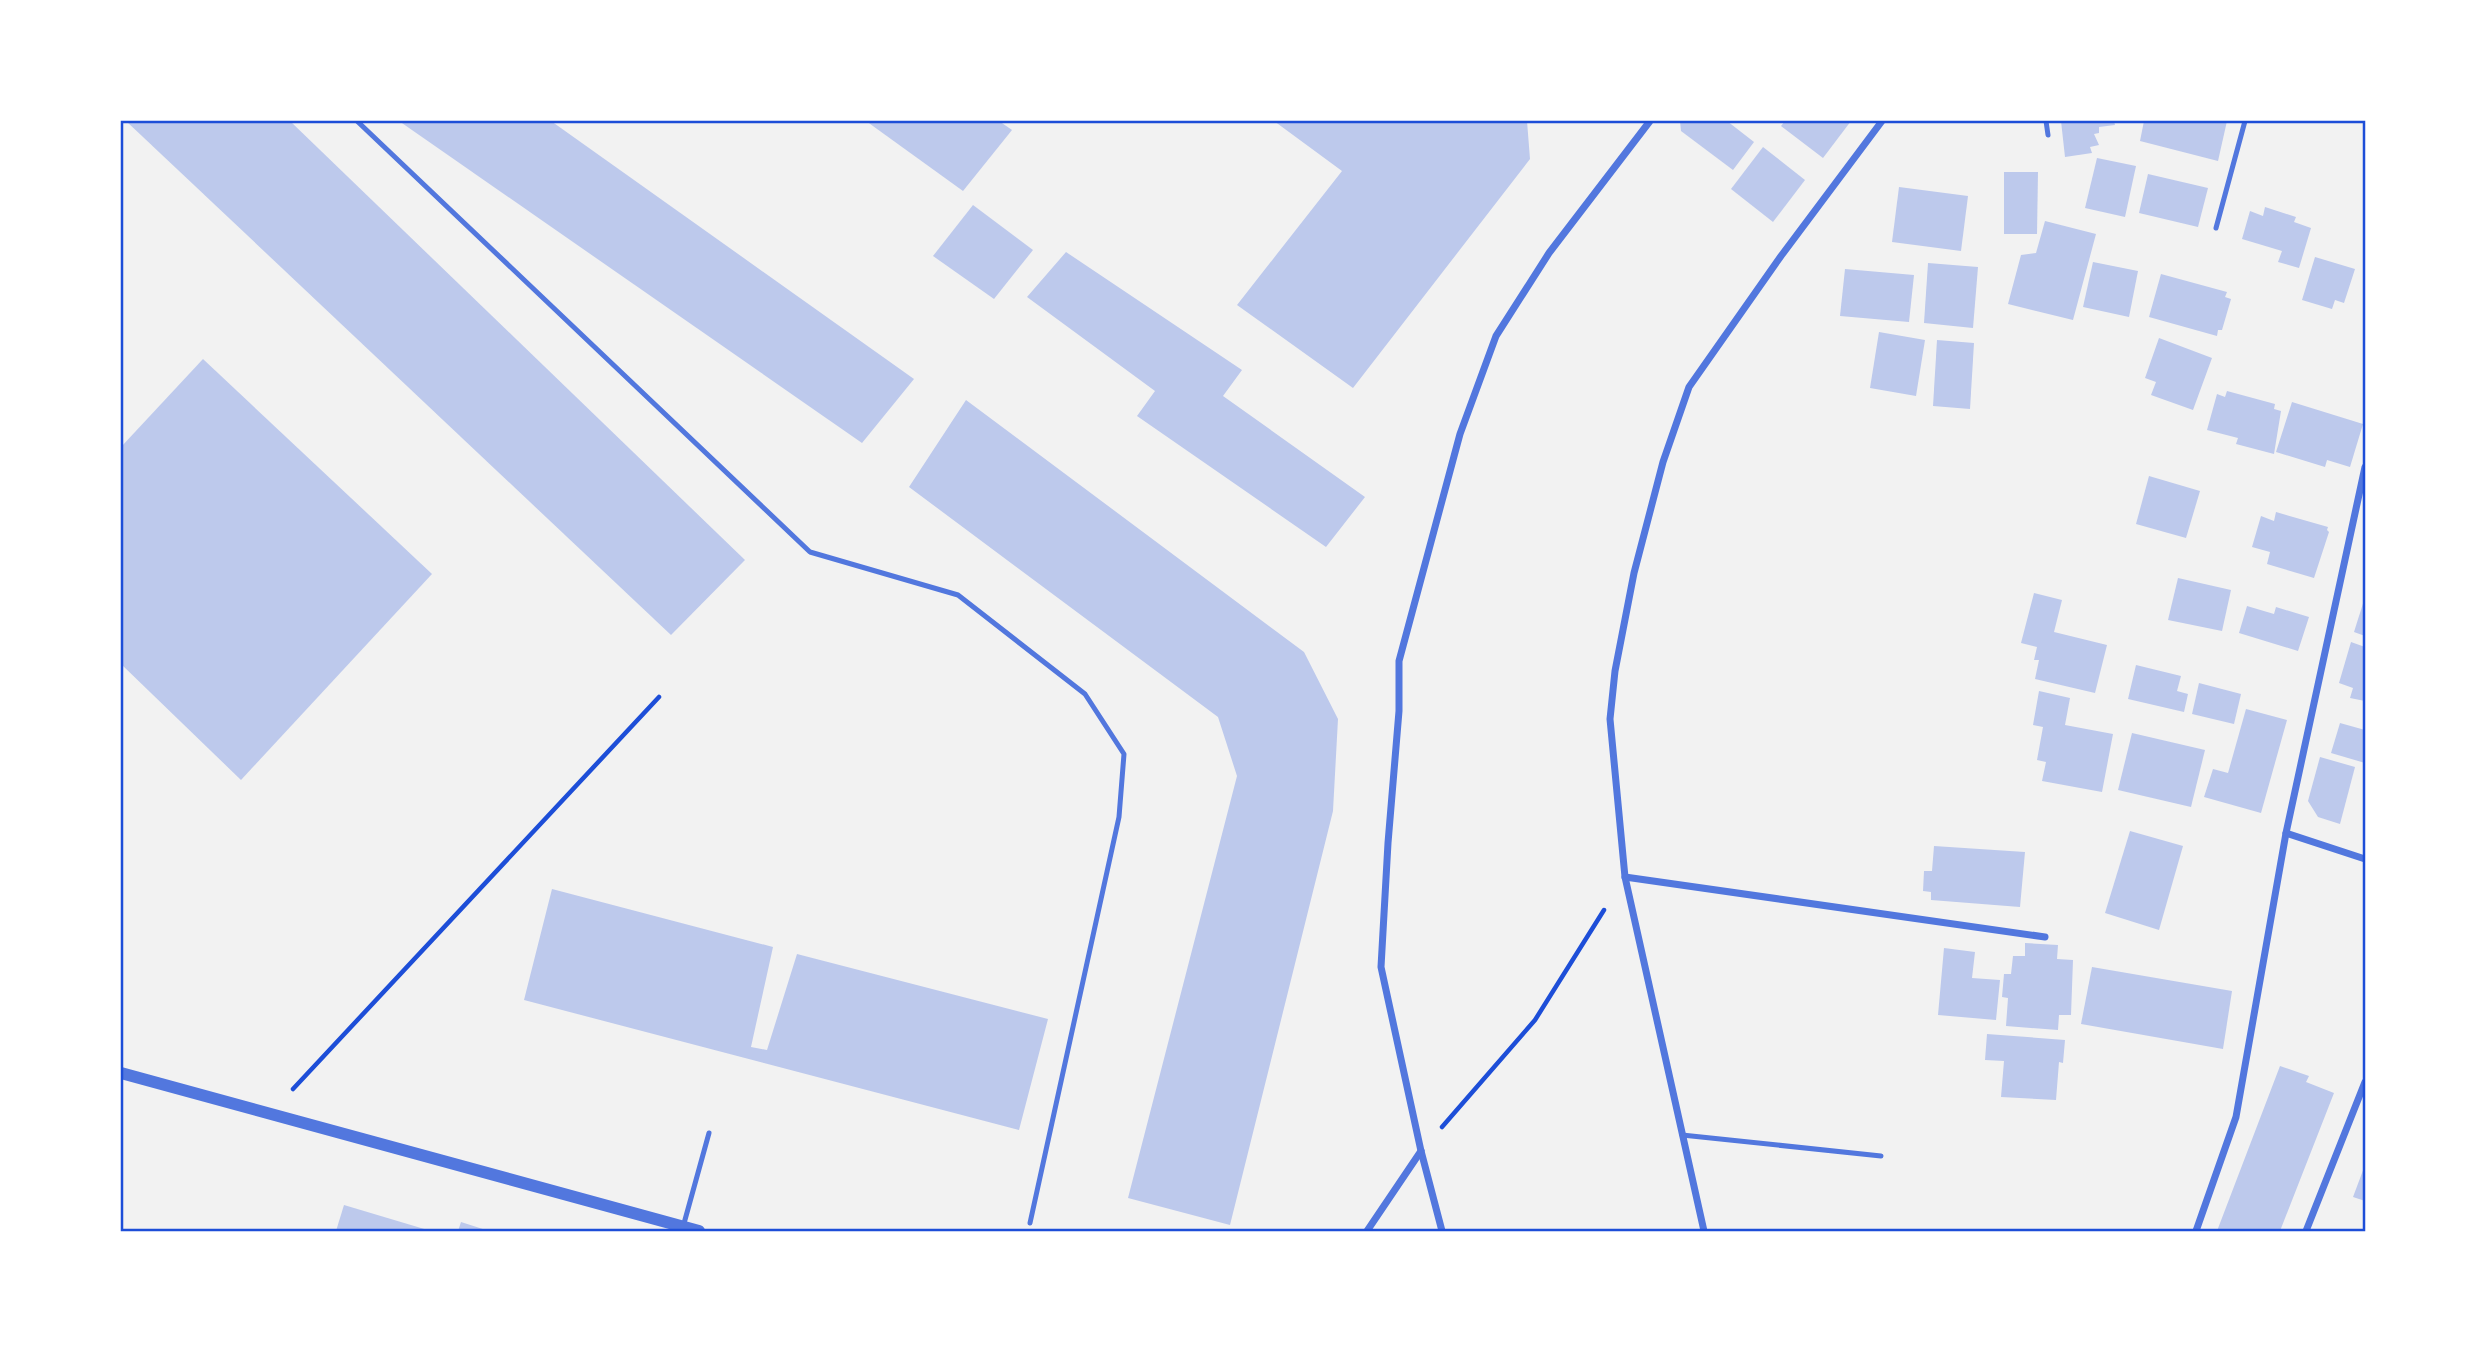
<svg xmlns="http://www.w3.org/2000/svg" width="2486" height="1352" font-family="Raleway,sans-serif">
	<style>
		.building { fill: #bdc9ec }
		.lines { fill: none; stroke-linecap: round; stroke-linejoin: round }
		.path { stroke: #1d4ed8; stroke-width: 4.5 }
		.service { stroke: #5277de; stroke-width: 5 }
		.minor { stroke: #5277de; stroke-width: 7 }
		.tertiary { stroke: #5277de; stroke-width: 12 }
		.neatline { fill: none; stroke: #1d4ed8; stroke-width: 2.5 }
	</style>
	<rect width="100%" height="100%" fill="#f2f2f2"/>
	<g class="building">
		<path d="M 126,121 L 290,121 L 745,560 L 671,635 Z"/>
		<path d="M 399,121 L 551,121 L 914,379 L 862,443 Z"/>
		<path d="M 866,121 L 999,121 L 1012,130 L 963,191 Z"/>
		<path d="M 1274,121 L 1527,121 L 1530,159 L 1353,388 L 1237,305 L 1342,171 Z"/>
		<path d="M 1680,121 L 1727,121 L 1754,142 L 1733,170 L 1681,131 Z"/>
		<path d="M 1785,121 L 1851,121 L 1823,158 L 1781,126 Z"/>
		<path d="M 2061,121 L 2114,121 L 2115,125 L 2099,127 L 2099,133 L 2094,134 L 2099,145 L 2090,147 L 2092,153 L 2065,157 Z"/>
		<path d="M 2144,121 L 2227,121 L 2218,161 L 2140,141 Z"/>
		<path d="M 1763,147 L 1805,180 L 1773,222 L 1731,189 Z"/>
		<path d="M 2097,158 L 2136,166 L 2125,217 L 2085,208 Z"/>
		<path d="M 2004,172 L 2038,172 L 2037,234 L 2004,234 Z"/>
		<path d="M 2148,174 L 2208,188 L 2198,227 L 2139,213 Z"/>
		<path d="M 1899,187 L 1968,196 L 1961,251 L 1892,242 Z"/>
		<path d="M 973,205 L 1033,250 L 994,299 L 933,256 Z"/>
		<path d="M 2265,207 L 2296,217 L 2294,222 L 2311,228 L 2299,268 L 2278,262 L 2282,251 L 2242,239 L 2250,211 L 2263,216 Z"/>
		<path d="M 2045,221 L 2096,234 L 2073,320 L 2008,304 L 2021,255 L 2036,253 Z"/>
		<path d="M 1066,252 L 1242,370 L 1223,396 L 1365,497 L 1326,547 L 1137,416 L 1155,391 L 1027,297 Z"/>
		<path d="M 2315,257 L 2355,269 L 2344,303 L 2335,300 L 2332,309 L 2302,300 Z"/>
		<path d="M 2093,262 L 2138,271 L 2129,317 L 2083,307 Z"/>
		<path d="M 1928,263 L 1978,267 L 1973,328 L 1924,323 Z"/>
		<path d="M 1845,269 L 1914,275 L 1909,322 L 1840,316 Z"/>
		<path d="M 2161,274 L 2227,292 L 2225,297 L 2231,299 L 2222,330 L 2218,330 L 2217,336 L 2149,317 Z"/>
		<path d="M 1879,332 L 1925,340 L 1916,396 L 1870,388 Z"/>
		<path d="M 2159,338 L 2212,358 L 2193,410 L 2151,395 L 2156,382 L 2145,378 Z"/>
		<path d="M 1937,340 L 1974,343 L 1970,409 L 1933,406 Z"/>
		<path d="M 203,359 L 432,574 L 241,780 L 121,664 L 121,447 Z"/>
		<path d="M 2227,391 L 2275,404 L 2274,409 L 2281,411 L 2274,454 L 2236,444 L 2238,438 L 2207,430 L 2217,394 L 2225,397 Z"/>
		<path d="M 966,400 L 1304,652 L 1338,719 L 1333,811 L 1230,1225 L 1128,1198 L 1237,776 L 1218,717 L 909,487 Z"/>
		<path d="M 2292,402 L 2363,424 L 2350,467 L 2327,460 L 2325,467 L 2276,452 Z"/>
		<path d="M 2149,476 L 2200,491 L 2186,538 L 2136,524 Z"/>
		<path d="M 2276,512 L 2328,527 L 2327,530 L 2329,532 L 2314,578 L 2267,564 L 2270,552 L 2252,547 L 2261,516 L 2274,521 Z"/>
		<path d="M 2178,578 L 2231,590 L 2222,631 L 2168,620 Z"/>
		<path d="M 2034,593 L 2062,600 L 2054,632 L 2107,645 L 2095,693 L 2035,679 L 2039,660 L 2034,660 L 2037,647 L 2021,643 Z"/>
		<path d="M 2365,597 L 2365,636 L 2354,632 Z"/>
		<path d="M 2247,606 L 2274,614 L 2276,607 L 2309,617 L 2298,651 L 2239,633 Z"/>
		<path d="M 2351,642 L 2365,647 L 2365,701 L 2350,698 L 2353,688 L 2339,683 Z"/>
		<path d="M 2136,665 L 2181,676 L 2177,691 L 2188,694 L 2184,712 L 2128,699 Z"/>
		<path d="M 2199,683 L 2241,694 L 2234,724 L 2192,714 Z"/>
		<path d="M 2039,691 L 2070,698 L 2065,725 L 2113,734 L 2102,792 L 2042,781 L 2046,762 L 2037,760 L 2043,727 L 2033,725 Z"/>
		<path d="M 2246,709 L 2287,720 L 2261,813 L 2204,797 L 2213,769 L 2228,773 Z"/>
		<path d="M 2340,723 L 2365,730 L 2365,763 L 2331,753 Z"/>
		<path d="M 2132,733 L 2205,750 L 2191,807 L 2118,790 Z"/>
		<path d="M 2320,757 L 2355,767 L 2340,824 L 2318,817 L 2308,801 Z"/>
		<path d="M 2130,831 L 2183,846 L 2159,930 L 2105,913 Z"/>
		<path d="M 1934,846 L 2025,852 L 2020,907 L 1931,900 L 1931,892 L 1923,891 L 1924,871 L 1932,871 Z"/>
		<path d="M 552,889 L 773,947 L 751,1047 L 767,1050 L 797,954 L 1048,1019 L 1019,1130 L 524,1000 Z"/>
		<path d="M 2025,943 L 2058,945 L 2057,959 L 2073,960 L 2071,1015 L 2059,1015 L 2058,1030 L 2006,1026 L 2008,998 L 2002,997 L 2004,974 L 2011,974 L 2013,956 L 2025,956 Z"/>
		<path d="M 1944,948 L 1975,952 L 1972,978 L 2000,980 L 1996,1020 L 1938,1015 Z"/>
		<path d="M 2092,967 L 2232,991 L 2223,1049 L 2081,1024 Z"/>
		<path d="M 1987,1034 L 2065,1040 L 2063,1063 L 2059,1062 L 2056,1100 L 2001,1097 L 2004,1061 L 1985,1060 Z"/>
		<path d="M 2280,1066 L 2309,1076 L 2306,1082 L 2334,1093 L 2280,1231 L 2217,1231 Z"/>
		<path d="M 2365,1165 L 2365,1201 L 2353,1197 Z"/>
		<path d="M 344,1205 L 431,1231 L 336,1231 Z"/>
		<path d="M 461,1222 L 489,1231 L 458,1231 Z"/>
	</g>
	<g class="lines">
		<g class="path">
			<path d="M 293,1089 L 659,697"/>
			<path d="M 1442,1127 L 1535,1020 L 1604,910"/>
		</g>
		<g class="service">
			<path d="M 357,121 L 810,552 L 958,595 L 1085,694 L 1124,754 L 1119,817 L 1030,1223"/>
			<path d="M 2046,121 L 2048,135"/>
			<path d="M 2216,228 L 2245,121"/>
			<path d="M 1682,1135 L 1881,1156"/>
			<path d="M 683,1227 L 709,1133"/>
		</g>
		<g class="minor">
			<path d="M 2286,833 L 2365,859"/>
			<path d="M 1625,877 L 2045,937"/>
			<path d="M 1367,1231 L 1421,1151"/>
			<path d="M 1442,1231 L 1421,1151 L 1381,967 L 1388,843 L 1399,711 L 1399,661 L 1460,434 L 1496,336 L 1549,253 L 1650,121"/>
			<path d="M 1704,1231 L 1625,877 L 1610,719 L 1615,671 L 1634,573 L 1663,462 L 1689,387 L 1781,256 L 1882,121"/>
			<path d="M 2196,1231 L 2236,1117 L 2286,833 L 2365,467"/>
			<path d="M 2306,1231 L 2365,1082"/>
		</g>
		<path class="tertiary" d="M 121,1073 L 699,1231"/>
	</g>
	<rect width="2486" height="1352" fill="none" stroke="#ffffff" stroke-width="245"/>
	<rect x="122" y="122" width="2242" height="1108" class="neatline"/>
</svg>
